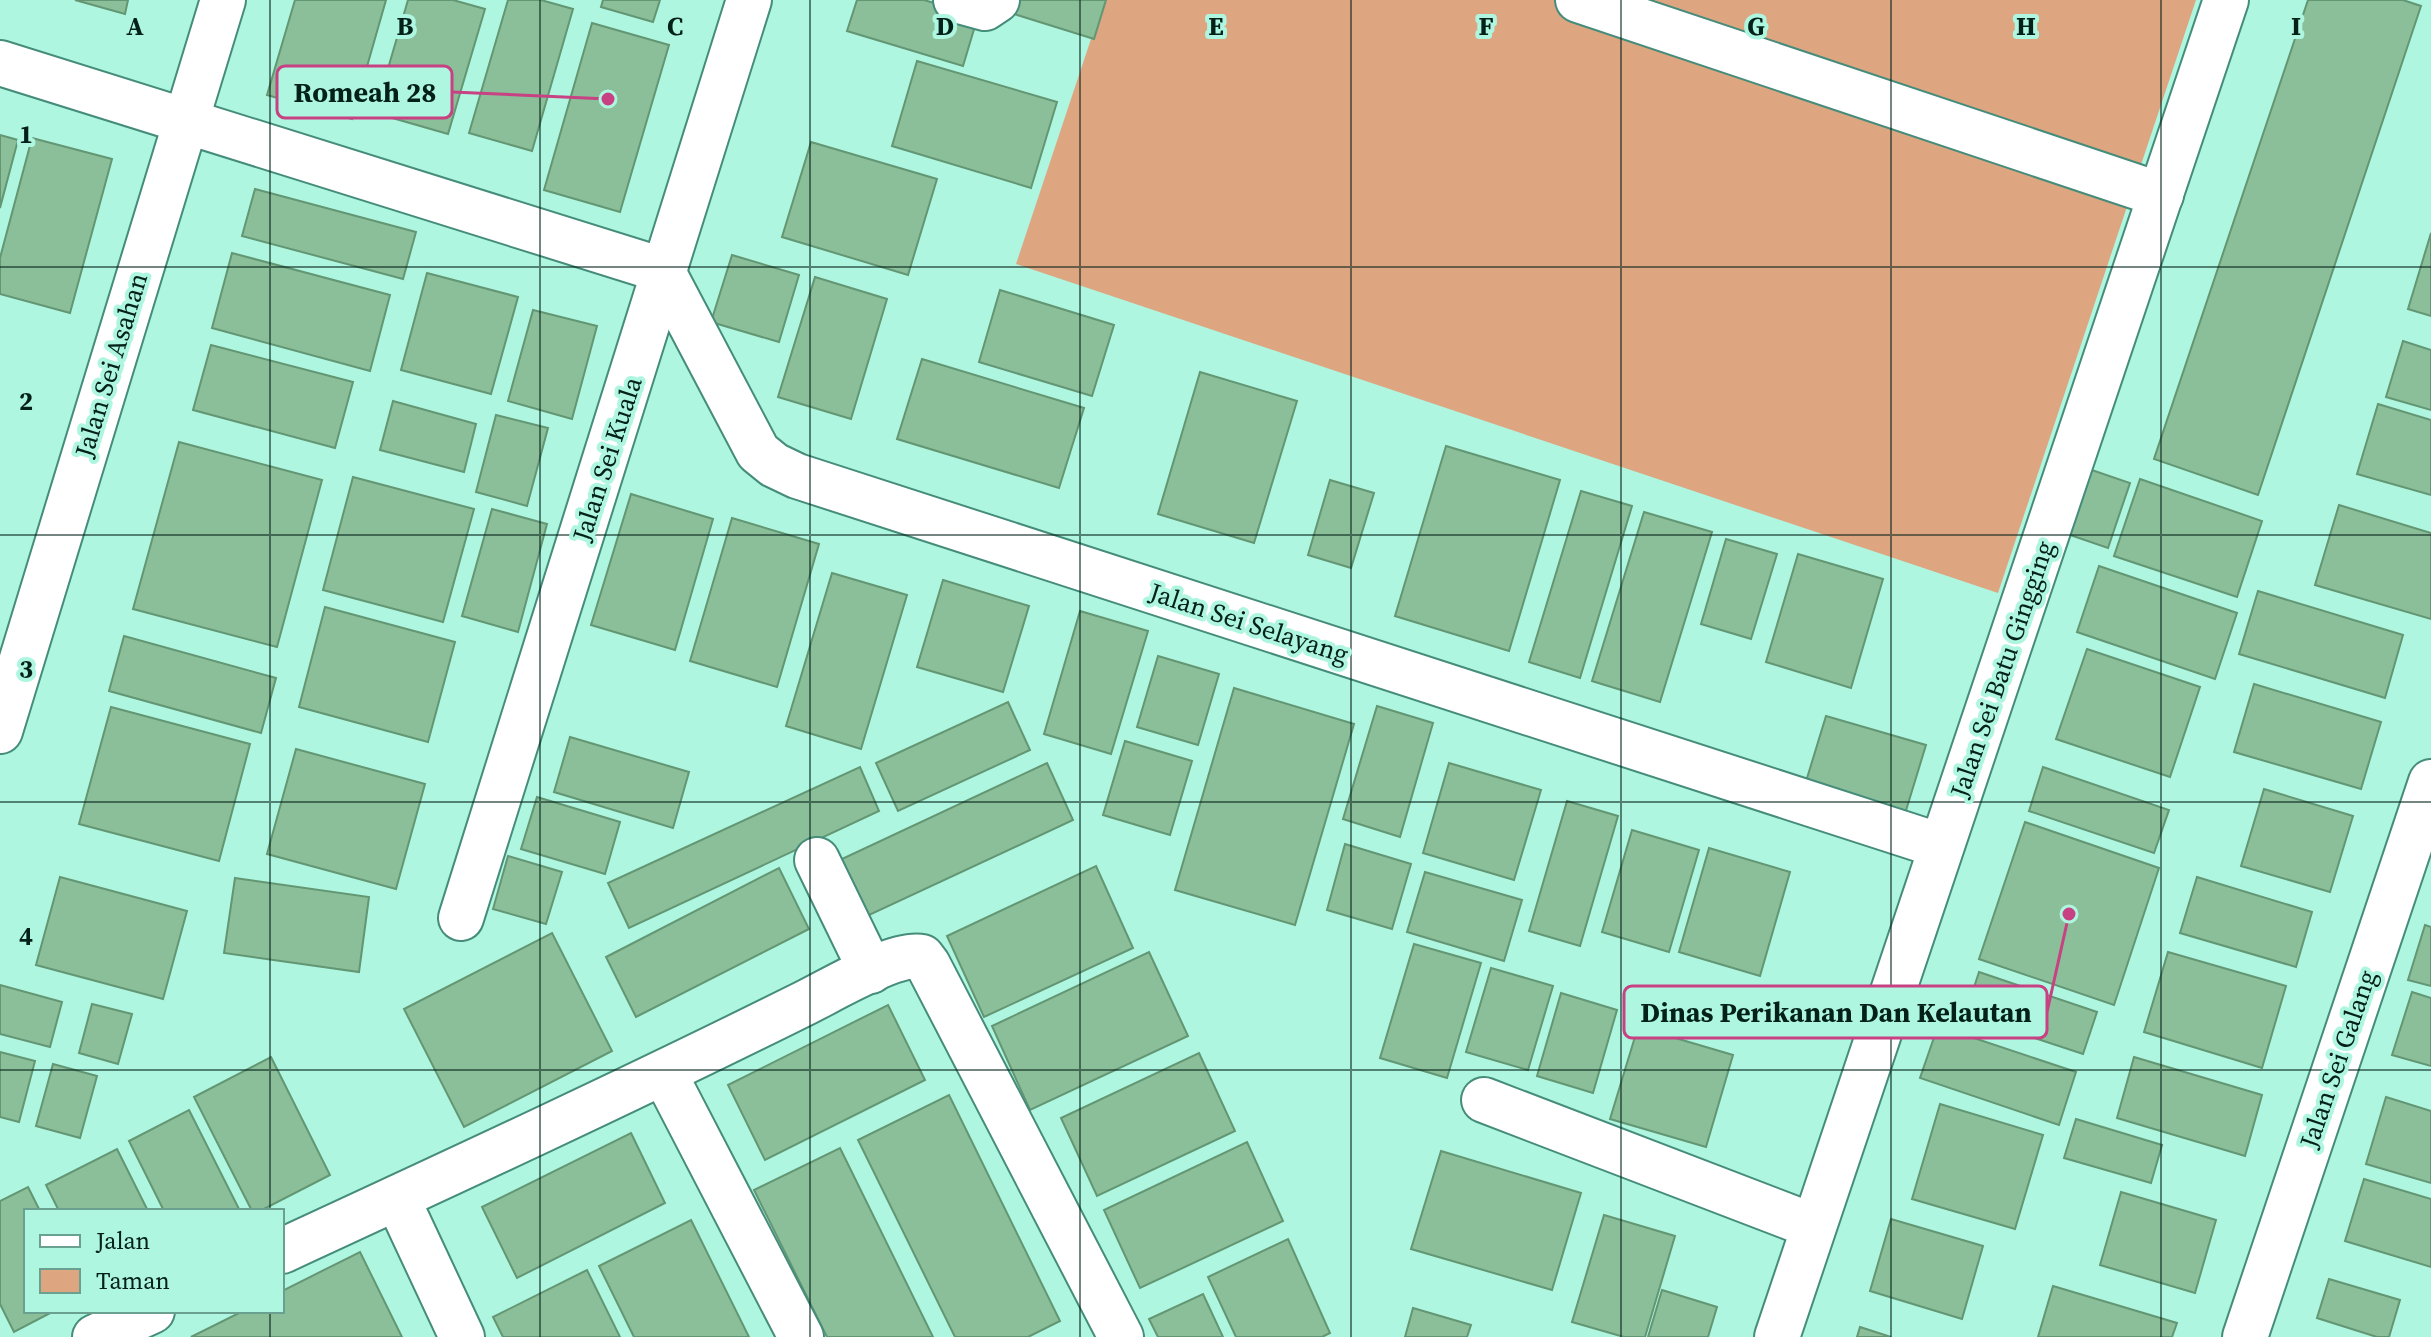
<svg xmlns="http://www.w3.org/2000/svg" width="2431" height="1337" font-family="'Source Serif 4',serif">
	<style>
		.green { fill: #dea581 }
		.building { fill: #8abf9a; stroke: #639673; stroke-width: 2 }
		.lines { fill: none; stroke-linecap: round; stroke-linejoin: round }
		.minor-casing { stroke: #468c7a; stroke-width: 48 }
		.minor { stroke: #fff; stroke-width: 44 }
		.grid { fill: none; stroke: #032019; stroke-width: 2; stroke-opacity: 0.55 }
		.labels { text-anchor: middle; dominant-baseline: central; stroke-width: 8; stroke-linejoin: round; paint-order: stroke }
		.street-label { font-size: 26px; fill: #032019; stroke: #aef6e0 }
		.grid-label { font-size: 26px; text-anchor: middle; font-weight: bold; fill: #032019; stroke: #aef6e0; stroke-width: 8; stroke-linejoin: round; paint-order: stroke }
		.leader { fill: none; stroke: #c74183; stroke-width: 3 }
		.callout-dot { fill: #c74183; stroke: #aef6e0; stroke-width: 3 }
		.callout { fill: #aef6e0; stroke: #c74183; stroke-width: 3 }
		.callout-label { font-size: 28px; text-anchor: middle; font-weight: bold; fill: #032019 }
	</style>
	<rect width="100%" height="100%" fill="#aef6e0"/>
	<path class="green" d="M 1104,0 L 2196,0 L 1998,593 L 1016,264 Z"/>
	<g class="building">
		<path d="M 75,0 L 128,0 L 125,14 Z"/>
		<path d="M 295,0 L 386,0 L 352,119 L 267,95 Z"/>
		<path d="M 408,0 L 453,0 L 485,9 L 448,134 L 375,113 Z"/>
		<path d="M 508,0 L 541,0 L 573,9 L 532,151 L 469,133 Z"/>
		<path d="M 603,0 L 660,0 L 653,22 L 601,7 Z"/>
		<path d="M 857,0 L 924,0 L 978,16 L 963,66 L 847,31 Z"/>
		<path d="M 1018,0 L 1106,0 L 1094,39 L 1014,14 Z"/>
		<path d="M 2308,0 L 2403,0 L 2421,6 L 2258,495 L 2154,459 Z"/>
		<path d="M 592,23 L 669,45 L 620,212 L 544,190 Z"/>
		<path d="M 917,61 L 1057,102 L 1031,188 L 892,146 Z"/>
		<path d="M 0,135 L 18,140 L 0,208 Z"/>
		<path d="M 32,138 L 112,159 L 70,313 L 0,294 L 0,258 Z"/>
		<path d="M 811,142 L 937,179 L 908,275 L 782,237 Z"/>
		<path d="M 255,189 L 416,232 L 403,279 L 242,236 Z"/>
		<path d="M 2431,233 L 2431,316 L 2408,309 Z"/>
		<path d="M 232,253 L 390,295 L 370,371 L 212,328 Z"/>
		<path d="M 732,255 L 799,275 L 779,342 L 711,322 Z"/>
		<path d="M 427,273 L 518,297 L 491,394 L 401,370 Z"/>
		<path d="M 815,277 L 887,299 L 851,419 L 778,397 Z"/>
		<path d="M 1000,290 L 1114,325 L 1092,396 L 979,362 Z"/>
		<path d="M 533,310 L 597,326 L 572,419 L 508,401 Z"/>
		<path d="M 2403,341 L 2431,350 L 2431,410 L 2386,397 Z"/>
		<path d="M 211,345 L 353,382 L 335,448 L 193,410 Z"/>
		<path d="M 922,359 L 1084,408 L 1059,488 L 897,439 Z"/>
		<path d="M 1200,372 L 1297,401 L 1254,543 L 1158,514 Z"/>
		<path d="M 393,401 L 476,424 L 464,472 L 380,450 Z"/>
		<path d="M 2378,404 L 2431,420 L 2431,495 L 2357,474 Z"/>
		<path d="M 496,415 L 548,428 L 527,506 L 476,492 Z"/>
		<path d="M 179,442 L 322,480 L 277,647 L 133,609 Z"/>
		<path d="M 1446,446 L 1560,480 L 1509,651 L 1395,616 Z"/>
		<path d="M 2083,467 L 2130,483 L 2108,548 L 2061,532 Z"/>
		<path d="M 353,477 L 474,509 L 443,622 L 323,590 Z"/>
		<path d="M 2140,479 L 2262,521 L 2237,597 L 2114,556 Z"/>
		<path d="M 1330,480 L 1374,493 L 1351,568 L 1308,555 Z"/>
		<path d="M 1581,491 L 1632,506 L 1580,678 L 1529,662 Z"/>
		<path d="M 631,494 L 713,519 L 675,650 L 591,625 Z"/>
		<path d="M 2339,505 L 2431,533 L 2431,619 L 2315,585 Z"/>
		<path d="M 492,509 L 547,524 L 518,632 L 462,616 Z"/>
		<path d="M 1644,512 L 1712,532 L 1660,702 L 1592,681 Z"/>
		<path d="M 732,518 L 819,544 L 777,687 L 690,661 Z"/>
		<path d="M 1726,539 L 1777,554 L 1751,639 L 1701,624 Z"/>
		<path d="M 1798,554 L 1883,579 L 1851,688 L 1766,662 Z"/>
		<path d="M 2099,566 L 2237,613 L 2215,679 L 2077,632 Z"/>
		<path d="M 832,573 L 907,595 L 861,749 L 786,726 Z"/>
		<path d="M 943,580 L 1029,606 L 1003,692 L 917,667 Z"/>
		<path d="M 2258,591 L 2403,635 L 2385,698 L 2239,654 Z"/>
		<path d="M 325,607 L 455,642 L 428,742 L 299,707 Z"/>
		<path d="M 1080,611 L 1148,631 L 1111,754 L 1044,734 Z"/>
		<path d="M 124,636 L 276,678 L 261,733 L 109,691 Z"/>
		<path d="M 2087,649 L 2200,687 L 2170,777 L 2056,739 Z"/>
		<path d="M 1158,656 L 1219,674 L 1198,745 L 1137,727 Z"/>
		<path d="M 2254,684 L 2381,722 L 2361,789 L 2234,752 Z"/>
		<path d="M 1234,688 L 1354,724 L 1295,925 L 1175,890 Z"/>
		<path d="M 1008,702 L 1030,750 L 898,811 L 876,763 Z"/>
		<path d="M 1377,706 L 1433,723 L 1400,837 L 1343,819 Z"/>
		<path d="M 111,707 L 250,744 L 219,861 L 79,824 Z"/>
		<path d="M 1826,716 L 1926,745 L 1904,817 L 1804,788 Z"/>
		<path d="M 570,737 L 689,772 L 673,828 L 554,792 Z"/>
		<path d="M 1125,741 L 1192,761 L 1170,835 L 1103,815 Z"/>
		<path d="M 296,749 L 425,784 L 396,889 L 267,854 Z"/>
		<path d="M 1047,763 L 1073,820 L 852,923 L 827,866 Z"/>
		<path d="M 1449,763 L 1541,790 L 1514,880 L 1423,853 Z"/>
		<path d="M 860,767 L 879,811 L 629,928 L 608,883 Z"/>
		<path d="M 2043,767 L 2169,810 L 2154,853 L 2029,811 Z"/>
		<path d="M 2264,789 L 2353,816 L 2330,892 L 2241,866 Z"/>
		<path d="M 537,797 L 620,822 L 605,874 L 521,849 Z"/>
		<path d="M 1567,801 L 1618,816 L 1580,946 L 1529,931 Z"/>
		<path d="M 2025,822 L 2159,868 L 2114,1005 L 1979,959 Z"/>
		<path d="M 1632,830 L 1699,850 L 1669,952 L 1602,932 Z"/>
		<path d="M 1345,844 L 1411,864 L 1392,929 L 1327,910 Z"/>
		<path d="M 1709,848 L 1790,872 L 1760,976 L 1679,952 Z"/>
		<path d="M 508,856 L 562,872 L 546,924 L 493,909 Z"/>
		<path d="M 1096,866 L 1133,948 L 984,1017 L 947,936 Z"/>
		<path d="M 779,868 L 809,929 L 636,1017 L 606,957 Z"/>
		<path d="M 1425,872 L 1522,900 L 1504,961 L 1407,932 Z"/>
		<path d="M 60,877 L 187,911 L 163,999 L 36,965 Z"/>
		<path d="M 2197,877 L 2312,912 L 2296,967 L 2180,933 Z"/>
		<path d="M 235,878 L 369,897 L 359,972 L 224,953 Z"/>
		<path d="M 2425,925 L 2431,927 L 2431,986 L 2408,980 Z"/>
		<path d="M 552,933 L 612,1051 L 464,1127 L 404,1009 Z"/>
		<path d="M 1414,944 L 1481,963 L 1447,1078 L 1380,1058 Z"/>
		<path d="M 1149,952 L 1188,1036 L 1030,1110 L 992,1026 Z"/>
		<path d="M 2168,952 L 2286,986 L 2262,1068 L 2144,1032 Z"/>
		<path d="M 1491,968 L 1553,986 L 1528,1070 L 1466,1052 Z"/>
		<path d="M 1979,972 L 2097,1012 L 2083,1054 L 1965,1015 Z"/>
		<path d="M 0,985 L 62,1002 L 50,1047 L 0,1034 Z"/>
		<path d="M 2412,992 L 2431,998 L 2431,1066 L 2392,1055 Z"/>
		<path d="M 1561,993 L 1617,1010 L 1593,1093 L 1537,1076 Z"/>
		<path d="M 92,1004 L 132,1014 L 118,1064 L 79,1053 Z"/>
		<path d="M 888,1005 L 925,1080 L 765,1160 L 728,1085 Z"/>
		<path d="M 1938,1026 L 2076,1072 L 2059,1125 L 1920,1078 Z"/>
		<path d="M 1638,1027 L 1733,1055 L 1706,1147 L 1610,1119 Z"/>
		<path d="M 0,1052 L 35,1061 L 19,1122 L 0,1117 Z"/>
		<path d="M 1199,1053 L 1235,1131 L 1097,1196 L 1061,1118 Z"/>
		<path d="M 271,1057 L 330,1175 L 260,1211 L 252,1211 L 194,1097 Z"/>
		<path d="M 2134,1057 L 2262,1095 L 2245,1156 L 2117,1118 Z"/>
		<path d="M 53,1064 L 97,1076 L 80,1138 L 36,1126 Z"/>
		<path d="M 949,1095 L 1060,1321 L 1028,1337 L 955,1337 L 858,1140 Z"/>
		<path d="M 2386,1097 L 2431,1111 L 2431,1183 L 2366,1164 Z"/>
		<path d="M 1940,1104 L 2043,1135 L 2015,1229 L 1912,1199 Z"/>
		<path d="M 189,1110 L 240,1211 L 164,1211 L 129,1141 Z"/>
		<path d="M 2076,1119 L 2162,1145 L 2151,1183 L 2064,1158 Z"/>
		<path d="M 631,1133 L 665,1203 L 517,1278 L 482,1207 Z"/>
		<path d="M 1247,1142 L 1283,1221 L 1140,1288 L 1104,1210 Z"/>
		<path d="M 840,1148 L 933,1337 L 827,1337 L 754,1190 Z"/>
		<path d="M 117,1149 L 148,1211 L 59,1211 L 46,1185 Z"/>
		<path d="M 1441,1151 L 1581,1193 L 1552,1290 L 1411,1249 Z"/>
		<path d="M 2364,1179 L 2431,1199 L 2431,1267 L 2345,1241 Z"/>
		<path d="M 28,1187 L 40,1211 L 26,1211 L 26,1311 L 54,1311 L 14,1332 L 0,1304 L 0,1201 Z"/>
		<path d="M 2121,1192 L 2216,1220 L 2195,1293 L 2100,1265 Z"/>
		<path d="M 1604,1215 L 1675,1236 L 1645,1337 L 1624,1337 L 1572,1322 Z"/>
		<path d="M 1891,1219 L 1983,1246 L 1962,1319 L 1870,1291 Z"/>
		<path d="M 691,1220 L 749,1337 L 634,1337 L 599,1266 Z"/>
		<path d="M 1288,1239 L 1330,1333 L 1322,1337 L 1236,1337 L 1208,1277 Z"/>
		<path d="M 360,1252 L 402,1337 L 191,1337 L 243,1311 L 282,1311 L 282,1291 Z"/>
		<path d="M 587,1270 L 620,1337 L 503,1337 L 493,1317 Z"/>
		<path d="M 2329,1279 L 2400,1300 L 2389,1337 L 2377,1337 L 2317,1318 Z"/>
		<path d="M 2053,1286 L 2177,1323 L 2172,1337 L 2038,1337 Z"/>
		<path d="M 1662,1290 L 1717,1307 L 1708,1337 L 1648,1337 Z"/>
		<path d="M 1203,1294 L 1223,1337 L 1158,1337 L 1149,1319 Z"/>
		<path d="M 1413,1308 L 1471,1325 L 1467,1337 L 1405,1337 Z"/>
		<path d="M 1860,1327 L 1891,1337 L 1857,1337 Z"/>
	</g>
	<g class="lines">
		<defs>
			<g id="minor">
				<path d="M 956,0 L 985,8 L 997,0"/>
				<path d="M 1578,0 L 2161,195"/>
				<path d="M 0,63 L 662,270 L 758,452 L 774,465 L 797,476 L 1941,846"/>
				<path d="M 0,731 L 223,0"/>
				<path d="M 817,860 L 871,971"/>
				<path d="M 461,918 L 749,0"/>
				<path d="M 664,1073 L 801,1337"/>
				<path d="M 1484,1100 L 1813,1226"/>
				<path d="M 397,1198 L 462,1337"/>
				<path d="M 282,1251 C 455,1171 628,1091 799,1006 C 827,993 894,951 922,957 L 928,965 L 1121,1337"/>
				<path d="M 95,1337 L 152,1311"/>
				<path d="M 1777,1337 L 2226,0"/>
				<path d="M 2245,1337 L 2431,782"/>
			</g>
		</defs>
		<use href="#minor" class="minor-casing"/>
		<use href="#minor" class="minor"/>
	</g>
	<path class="grid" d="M 270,0 L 270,1211M 540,0 L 540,1337M 810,0 L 810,1337M 1080,0 L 1080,1337M 1351,0 L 1351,1337M 1621,0 L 1621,1337M 1891,0 L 1891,1337M 2161,0 L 2161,1337M 0,267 L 2431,267M 0,535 L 2431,535M 0,802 L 2431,802M 0,1070 L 2431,1070M 270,1311 L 270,1337"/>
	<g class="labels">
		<g class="street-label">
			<text transform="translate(111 365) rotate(-73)">Jalan Sei Asahan</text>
			<text transform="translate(607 459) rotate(-72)">Jalan Sei Kuala</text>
			<text transform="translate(1249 623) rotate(18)">Jalan Sei Selayang</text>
			<text transform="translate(2002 669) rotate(-71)">Jalan Sei Batu Gingging</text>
			<text transform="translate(2338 1059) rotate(-71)">Jalan Sei Galang</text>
		</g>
	</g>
	<g class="grid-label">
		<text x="135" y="35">A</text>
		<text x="405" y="35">B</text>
		<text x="675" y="35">C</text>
		<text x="945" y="35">D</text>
		<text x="1216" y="35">E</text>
		<text x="1486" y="35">F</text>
		<text x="1756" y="35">G</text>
		<text x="2026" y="35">H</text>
		<text x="2296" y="35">I</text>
		<text x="26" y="143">1</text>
		<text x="26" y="410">2</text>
		<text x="26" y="678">3</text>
		<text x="26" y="945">4</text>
	</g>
	<path class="leader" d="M608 99L452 92M2069 914L2047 1012"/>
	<g class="callout-dot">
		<circle cx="608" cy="99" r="8"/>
		<circle cx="2069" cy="914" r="8"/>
	</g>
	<g class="callout">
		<rect x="277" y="66" width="175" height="52" rx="8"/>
		<rect x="1624" y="986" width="423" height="52" rx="8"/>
	</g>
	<g class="callout-label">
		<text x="365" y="102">Romeah 28</text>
		<text x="1836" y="1022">Dinas Perikanan Dan Kelautan</text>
	</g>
	<rect x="24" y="1209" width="260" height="104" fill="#aef6e0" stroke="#6aa090" stroke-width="2"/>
	<rect x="40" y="1235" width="40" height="12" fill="#ffffff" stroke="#6aa090" stroke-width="2"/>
	<text x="96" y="1249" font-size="24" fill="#032019">Jalan</text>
	<rect x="40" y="1269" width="40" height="24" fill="#dea581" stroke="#6aa090" stroke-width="2"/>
	<text x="96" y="1289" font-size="24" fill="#032019">Taman</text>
</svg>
